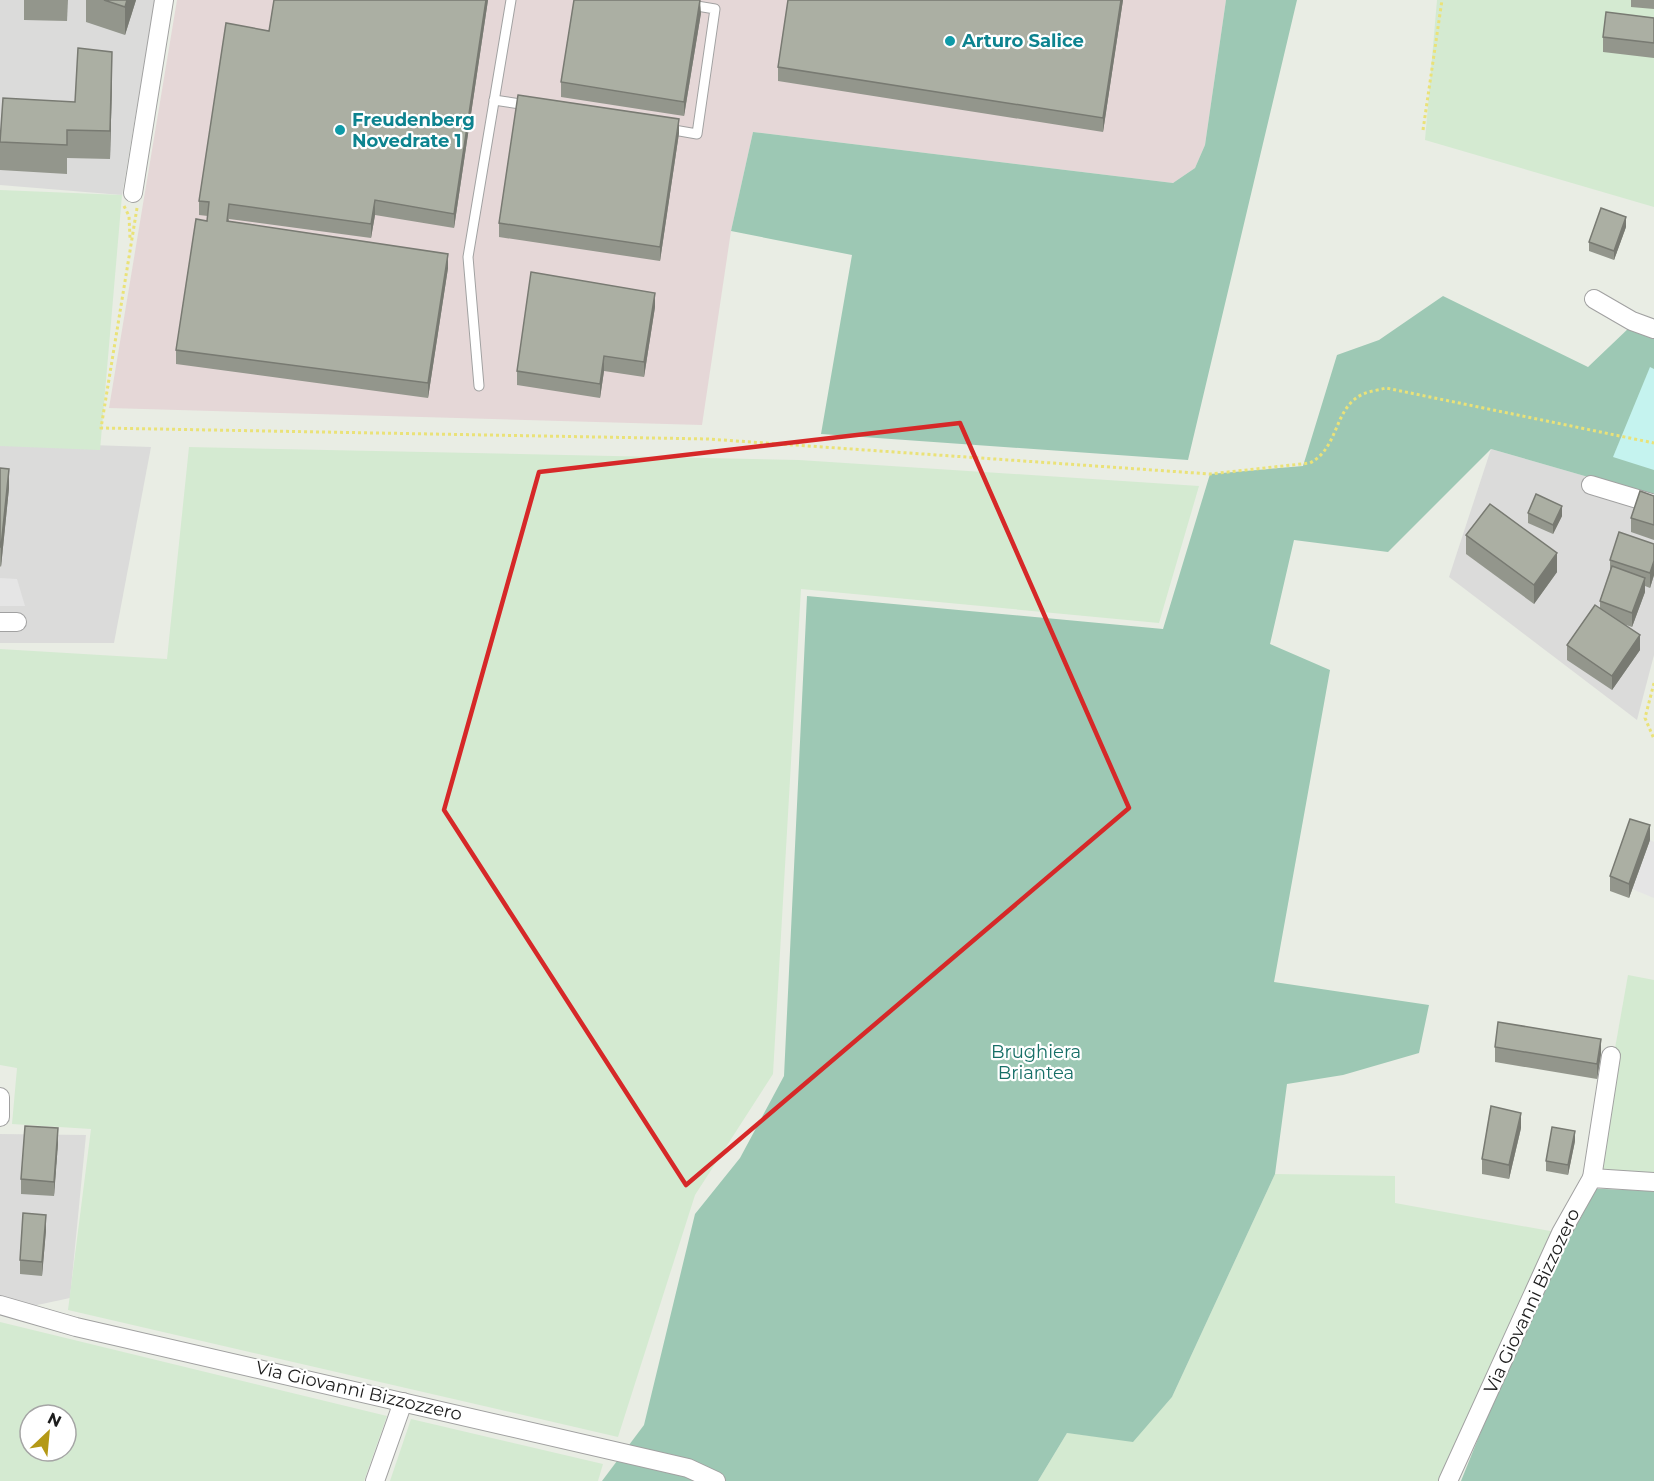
<svg xmlns="http://www.w3.org/2000/svg" width="1654" height="1481" font-family="Montserrat,sans-serif">
	<style>
		.residential { fill: #dbdbda }
		.industrial { fill: #e5d7d7 }
		.farmland { fill: #d4ead1; fill-rule: evenodd }
		.forest { fill: #9dc8b4 }
		.park { fill: #c5f3ef }
		.parking { fill: #e5e5e5 }
		.lines { fill: none; stroke-linecap: round; stroke-linejoin: round }
		.service-casing { stroke: #a1a1a1; stroke-width: 11 }
		.minor-casing { stroke: #a1a1a1; stroke-width: 20 }
		.path { stroke: #eae278; stroke-width: 3; stroke-dasharray: 3 3; stroke-linecap: butt }
		.service { stroke: #fff; stroke-width: 9 }
		.minor { stroke: #fff; stroke-width: 18 }
		.wall { fill: #93968c }
		.shaded-wall { fill: #787a72 }
		.building { fill: #abafa3; stroke: #787a72; stroke-width: 1.5 }
		.marked { fill: none; stroke: #d62828; stroke-width: 4.5; stroke-linejoin: round }
		.culture-dot { fill: #0f9aa8; stroke: #fff; stroke-width: 2 }
		.labels { text-anchor: middle; dominant-baseline: central; stroke-width: 4.5; stroke-linejoin: round; paint-order: stroke }
		.culture-label { font-size: 18px; font-weight: bold; fill: #0d838f; stroke: #fff; text-anchor: start }
		.park-label { font-size: 18px; fill: #176f67; stroke: #fff }
		.street-label { font-size: 18px; fill: #1d1d1d; stroke: #fff }
	</style>
	<rect width="100%" height="100%" fill="#e9ede4"/>
	<g class="residential">
		<path d="M 0,0 L 155,0 L 122,195 L 0,185 Z"/>
		<path d="M 0,442 L 151,447 L 114,643 L 0,643 Z"/>
		<path d="M 1491,449 L 1654,496 L 1654,655 L 1637,720 L 1449,577 Z"/>
		<path d="M 0,1134 L 86,1135 L 70,1298 L 0,1313 Z"/>
	</g>
	<path class="industrial" d="M 177,0 L 1226,0 L 1205,145 L 1195,168 L 1173,183 L 753,132 L 731,231 L 702,425 L 109,408 Z"/>
	<g class="farmland">
		<path d="M 1437,0 L 1654,0 L 1654,207 L 1425,140 Z"/>
		<path d="M 0,190 L 122,195 L 100,450 L 0,446 Z"/>
		<path d="M 189,447 L 799,460 L 1199,486 L 1159,623 L 801,589 L 773,1074 L 695,1195 L 618,1437 L 68,1310 L 91,1129 L 12,1124 L 17,1068 L 0,1065 L 0,649 L 167,659 Z"/>
		<path d="M 1628,975 L 1654,980 L 1654,1182 L 1592,1178 Z"/>
		<path d="M 1275,1174 L 1395,1176 L 1395,1203 L 1561,1233 L 1448,1481 L 1038,1481 L 1067,1433 L 1133,1441 L 1172,1397 Z"/>
		<path d="M 0,1322 L 387,1416 L 364,1481 L 0,1481 ZM 30,1415 L 66,1415 L 66,1451 L 30,1451 Z"/>
		<path d="M 411,1419 L 603,1464 L 598,1481 L 390,1481 Z"/>
	</g>
	<g class="forest">
		<path d="M 1226,0 L 1297,0 L 1188,460 L 821,434 L 852,255 L 731,231 L 753,132 L 1173,183 L 1195,168 L 1205,145 Z"/>
		<path d="M 1443,296 L 1588,367 L 1631,326 L 1654,335 L 1654,496 L 1491,449 L 1388,552 L 1294,540 L 1270,644 L 1330,670 L 1274,982 L 1429,1005 L 1419,1053 L 1343,1075 L 1287,1084 L 1275,1174 L 1172,1397 L 1133,1442 L 1067,1433 L 1038,1481 L 602,1481 L 644,1425 L 695,1214 L 740,1158 L 784,1076 L 807,596 L 1163,629 L 1210,474 L 1303,466 L 1337,355 L 1379,340 Z"/>
		<path d="M 1579,1188 L 1654,1191 L 1654,1481 L 1461,1481 Z"/>
	</g>
	<path class="park" d="M 1650,367 L 1654,369 L 1654,470 L 1613,457 Z"/>
	<g class="parking">
		<path d="M 0,578 L 17,579 L 25,606 L 0,606 Z"/>
		<path d="M 1650,840 L 1654,842 L 1654,898 L 1632,889 Z"/>
	</g>
	<g class="lines">
		<defs>
			<g id="service">
				<path d="M 494,100 L 527,105"/>
				<path d="M 668,129 L 697,134 L 715,9 L 691,5"/>
				<path d="M 479,386 L 468,257 L 511,0"/>
			</g>
			<g id="minor">
				<path d="M 133,193 L 164,0"/>
				<path d="M 1594,299 L 1632,321 L 1654,329"/>
				<path d="M 1591,485 L 1654,504"/>
				<path d="M 0,622 L 17,622"/>
				<path d="M 0,1097 L 0,1117"/>
				<path d="M 1592,1178 L 1611,1056"/>
				<path d="M 0,1305 L 76,1327 L 688,1468 L 716,1481"/>
				<path d="M 375,1481 L 403,1402"/>
				<path d="M 1448,1481 L 1561,1233 L 1592,1178 L 1654,1182"/>
			</g>
		</defs>
		<use href="#service" class="service-casing"/>
		<use href="#minor" class="minor-casing"/>
		<g class="path">
			<path d="M 1423,130 L 1442,0"/>
			<path d="M 124,206 L 129,216 L 130,238"/>
			<path d="M 137,208 L 101,428 L 708,439 L 1210,474 L 1310,463 C 1340,447 1333,408 1363,394 C 1370,391 1379,390 1386,388 L 1654,443"/>
			<path d="M 1654,683 L 1645,718 L 1654,739"/>
		</g>
		<use href="#service" class="service"/>
		<use href="#minor" class="minor"/>
	</g>
	<g class="wall">
		<path d="M 24,0 L 68,0 L 67,21 L 24,20 Z"/>
		<path d="M 86,0 L 136,0 L 125,35 L 86,22 Z"/>
		<path d="M 274,0 L 488,0 L 454,228 L 375,215 L 371,238 L 229,219 L 229,221 L 448,268 L 428,398 L 176,364 L 176,350 L 207,221 L 208,216 L 199,215 L 199,201 L 269,31 Z"/>
		<path d="M 788,0 L 1123,0 L 1103,132 L 778,81 L 778,67 Z"/>
		<path d="M 1631,0 L 1654,0 L 1654,9 L 1631,7 Z"/>
		<path d="M 701,13 L 684,116 L 561,97 L 561,82 Z"/>
		<path d="M 1654,18 L 1654,58 L 1603,52 L 1603,37 Z"/>
		<path d="M 112,80 L 110,159 L 67,158 L 67,174 L 0,170 L 0,135 L 75,102 Z"/>
		<path d="M 679,133 L 660,261 L 499,237 L 499,223 Z"/>
		<path d="M 1626,227 L 1614,260 L 1589,251 L 1589,242 Z"/>
		<path d="M 655,307 L 644,377 L 604,371 L 600,398 L 517,385 L 517,371 Z"/>
		<path d="M 0,468 L 9,488 L 1,567 L 0,566 Z"/>
		<path d="M 1654,496 L 1654,540 L 1631,532 L 1631,518 Z"/>
		<path d="M 1528,513 L 1562,516 L 1553,534 L 1528,523 Z"/>
		<path d="M 1466,535 L 1557,572 L 1534,604 L 1466,554 Z"/>
		<path d="M 1654,544 L 1654,575 L 1650,588 L 1645,586 L 1645,592 L 1632,627 L 1623,624 L 1640,650 L 1612,690 L 1567,660 L 1567,645 L 1600,608 L 1600,601 L 1610,573 L 1610,560 Z"/>
		<path d="M 1650,840 L 1629,898 L 1610,891 L 1610,876 Z"/>
		<path d="M 1495,1047 L 1601,1054 L 1597,1079 L 1495,1062 Z"/>
		<path d="M 1521,1128 L 1509,1179 L 1482,1174 L 1482,1159 Z"/>
		<path d="M 1575,1141 L 1568,1175 L 1546,1171 L 1546,1161 Z"/>
		<path d="M 58,1143 L 54,1196 L 21,1194 L 21,1179 Z"/>
		<path d="M 46,1230 L 42,1276 L 20,1274 L 20,1260 Z"/>
	</g>
	<g class="shaded-wall">
		<path d="M 127,0 L 136,0 L 125,35 L 125,7 Z"/>
		<path d="M 486,0 L 488,0 L 454,228 L 454,214 Z"/>
		<path d="M 700,0 L 701,13 L 684,116 L 684,102 Z"/>
		<path d="M 1121,0 L 1123,0 L 1103,132 L 1103,118 Z"/>
		<path d="M 112,52 L 112,80 L 110,159 L 110,131 Z"/>
		<path d="M 679,119 L 679,133 L 660,261 L 660,247 Z"/>
		<path d="M 375,200 L 375,215 L 371,238 L 371,224 Z"/>
		<path d="M 1626,217 L 1626,227 L 1614,260 L 1614,251 Z"/>
		<path d="M 448,254 L 448,268 L 428,398 L 428,383 Z"/>
		<path d="M 655,293 L 655,307 L 644,377 L 644,362 Z"/>
		<path d="M 604,356 L 604,371 L 600,398 L 600,384 Z"/>
		<path d="M 9,469 L 9,488 L 1,567 L 1,547 Z"/>
		<path d="M 1562,506 L 1562,516 L 1553,534 L 1553,525 Z"/>
		<path d="M 1557,553 L 1557,572 L 1534,604 L 1534,585 Z"/>
		<path d="M 1654,561 L 1654,575 L 1650,588 L 1650,573 Z"/>
		<path d="M 1645,578 L 1645,592 L 1632,627 L 1632,613 Z"/>
		<path d="M 1640,635 L 1640,650 L 1612,690 L 1612,676 Z"/>
		<path d="M 1650,825 L 1650,840 L 1629,898 L 1629,884 Z"/>
		<path d="M 1601,1039 L 1601,1054 L 1597,1079 L 1597,1064 Z"/>
		<path d="M 1521,1113 L 1521,1128 L 1509,1179 L 1509,1165 Z"/>
		<path d="M 58,1128 L 58,1143 L 54,1196 L 54,1182 Z"/>
		<path d="M 1575,1131 L 1575,1141 L 1568,1175 L 1568,1165 Z"/>
		<path d="M 46,1215 L 46,1230 L 42,1276 L 42,1262 Z"/>
	</g>
	<g class="building">
		<path d="M 104,0 L 127,0 L 125,7 Z"/>
		<path d="M 274,0 L 486,0 L 454,214 L 375,200 L 371,224 L 229,204 L 227,221 L 448,254 L 428,383 L 176,350 L 196,219 L 207,221 L 209,202 L 199,201 L 226,23 L 269,31 Z"/>
		<path d="M 574,0 L 700,0 L 684,102 L 561,82 Z"/>
		<path d="M 788,0 L 1121,0 L 1103,118 L 778,67 Z"/>
		<path d="M 1606,12 L 1654,18 L 1654,43 L 1603,37 Z"/>
		<path d="M 78,48 L 112,52 L 110,131 L 67,130 L 67,145 L 0,142 L 3,98 L 75,102 Z"/>
		<path d="M 518,95 L 679,119 L 660,247 L 499,223 Z"/>
		<path d="M 1601,208 L 1626,217 L 1614,251 L 1589,242 Z"/>
		<path d="M 531,272 L 655,293 L 644,362 L 604,356 L 600,384 L 517,371 Z"/>
		<path d="M 0,468 L 9,469 L 1,547 L 0,547 Z"/>
		<path d="M 1640,491 L 1654,496 L 1654,525 L 1631,518 Z"/>
		<path d="M 1536,494 L 1562,506 L 1553,525 L 1528,513 Z"/>
		<path d="M 1490,504 L 1557,553 L 1534,585 L 1466,535 Z"/>
		<path d="M 1619,532 L 1654,544 L 1654,561 L 1650,573 L 1610,560 Z"/>
		<path d="M 1612,566 L 1645,578 L 1632,613 L 1600,601 Z"/>
		<path d="M 1595,605 L 1640,635 L 1612,676 L 1567,645 Z"/>
		<path d="M 1630,819 L 1650,825 L 1629,884 L 1610,876 Z"/>
		<path d="M 1498,1022 L 1601,1039 L 1597,1064 L 1495,1047 Z"/>
		<path d="M 1491,1106 L 1521,1113 L 1509,1165 L 1482,1159 Z"/>
		<path d="M 25,1126 L 58,1128 L 54,1182 L 21,1179 Z"/>
		<path d="M 1552,1127 L 1575,1131 L 1568,1165 L 1546,1161 Z"/>
		<path d="M 23,1213 L 46,1215 L 42,1262 L 20,1260 Z"/>
	</g>
	<path class="marked" d="M 960,423 L 1129,808 L 686,1185 L 444,810 L 539,472 Z"/>
	<g class="culture-dot">
		<circle cx="950" cy="41" r="6"/>
		<circle cx="340" cy="130" r="6"/>
	</g>
	<g class="labels">
		<g class="culture-label">
			<text x="962" y="41">Arturo Salice</text>
			<text x="352" y="120">Freudenberg<tspan x="352" dy="21">Novedrate 1</tspan></text>
		</g>
		<g class="park-label">
			<text x="1036" y="1052">Brughiera<tspan x="1036" dy="21">Briantea</tspan></text>
		</g>
		<g class="street-label">
			<text transform="translate(1532 1301) rotate(-65)">Via Giovanni Bizzozero</text>
			<text transform="translate(359 1391) rotate(13)">Via Giovanni Bizzozzero</text>
		</g>
	</g>
	<g transform="translate(48 1433) rotate(26)"><circle r="28" fill="#ffffff" stroke="#a5a5a5" stroke-width="1.5"/>
	<path d="M0-4.5L10 22L0 15L-10 22Z" fill="#b49916"/>
	<text y="-9" font-size="16" font-weight="bold" text-anchor="middle" fill="#1d1d1d">N</text>
	</g>
</svg>
